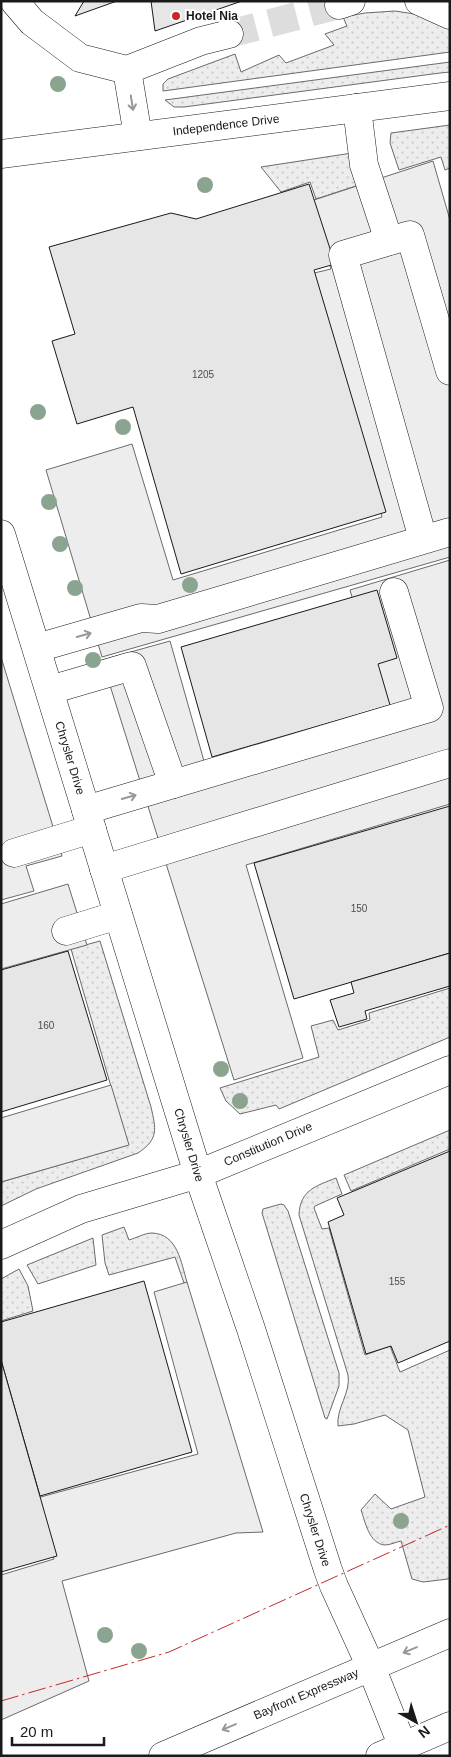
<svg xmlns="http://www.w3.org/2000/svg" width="451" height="1757" font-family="Helvetica,sans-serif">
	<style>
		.grass { fill: url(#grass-dots); stroke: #6a6a6a }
		.built { fill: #ededed; stroke: #6a6a6a }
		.building { fill: #e6e6e6; stroke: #1a1a1a }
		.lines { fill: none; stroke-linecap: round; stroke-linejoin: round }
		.minor-tunnel { stroke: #ddd; stroke-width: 28; stroke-dasharray: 28 14; stroke-linecap: butt }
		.minor-casing { stroke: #1a1a1a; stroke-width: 29 }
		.highway-casing { stroke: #1a1a1a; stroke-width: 29 }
		.minor { stroke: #fff; stroke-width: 28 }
		.highway { stroke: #fff; stroke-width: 28 }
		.power { stroke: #c62828; stroke-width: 1; stroke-dasharray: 18 4 2.5 4; stroke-linecap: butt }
		.tree { fill: #8aa48f }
		.oneway { stroke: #989898 }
		.poi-dot { fill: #c62828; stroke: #fff; stroke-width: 2 }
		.labels { text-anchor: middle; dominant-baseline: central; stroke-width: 4; stroke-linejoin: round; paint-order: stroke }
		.number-label { font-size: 10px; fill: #4d4d4d }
		.poi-label { font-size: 12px; font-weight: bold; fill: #1a1a1a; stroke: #fff; text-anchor: start }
		.street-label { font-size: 12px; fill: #1a1a1a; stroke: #fff }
	</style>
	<defs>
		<pattern id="grass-dots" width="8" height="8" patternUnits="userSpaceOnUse" patternTransform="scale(1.25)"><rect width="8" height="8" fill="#ededed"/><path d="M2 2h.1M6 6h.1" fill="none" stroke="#cbcbcb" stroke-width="1.8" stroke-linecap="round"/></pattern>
	</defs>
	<rect width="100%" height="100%" fill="#fff"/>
	<g class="grass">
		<path d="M 395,11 L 421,15 L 450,26 L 450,52 L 163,91 L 163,84 L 168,79 L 235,54 L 241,72 L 279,55 L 286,63 L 334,45 L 325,34 L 347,26 L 343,17 L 365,13 Z"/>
		<path d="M 450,62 L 450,72 L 440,73 L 184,107 L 174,107 L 165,100 Z"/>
		<path d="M 450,125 L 450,168 L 445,170 L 441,157 L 399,170 L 390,143 L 391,133 Z"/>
		<path d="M 352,153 L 362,184 L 316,199 L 310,182 L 281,192 L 261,167 Z"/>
		<path d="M 100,941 L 151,1107 C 156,1129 159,1139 138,1153 L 36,1189 L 1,1206 L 1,1182 L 128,1145 L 71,949 Z"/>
		<path d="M 450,988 L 450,1037 L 279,1109 L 276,1105 L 240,1114 L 226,1101 L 220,1088 L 319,1057 L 311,1026 L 333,1020 L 338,1030 L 370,1020 L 369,1013 Z"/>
		<path d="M 450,1130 L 450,1149 L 351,1191 L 344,1175 Z"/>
		<path d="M 336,1178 L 342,1194 L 315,1206 L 314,1208 L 322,1229 L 329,1228 L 365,1355 L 390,1346 L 400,1372 L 450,1350 L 450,1578 L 448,1579 L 423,1582 L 412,1579 L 401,1541 C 396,1542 390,1545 385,1545 C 369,1544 365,1521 361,1510 L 375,1494 L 391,1509 L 425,1497 L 408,1430 L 385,1415 L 354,1424 L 338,1426 C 336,1408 351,1393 348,1375 L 299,1215 C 300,1190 316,1186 336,1178 Z"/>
		<path d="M 281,1204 L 284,1205 L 288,1211 L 339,1373 L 339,1386 L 327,1419 L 325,1418 L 262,1213 L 263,1209 Z"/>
		<path d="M 124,1227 L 129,1240 C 136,1238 145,1233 152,1233 C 178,1234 181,1263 187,1282 L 184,1283 L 175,1257 L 109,1275 L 105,1263 L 102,1235 Z"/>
		<path d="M 93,1238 L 96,1265 L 38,1284 L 27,1265 Z"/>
		<path d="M 19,1269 L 28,1286 L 33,1311 L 1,1321 L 1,1279 Z"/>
	</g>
	<g class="built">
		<path d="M 433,161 L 450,220 L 450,557 L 102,657 L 46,470 L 132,444 L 173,580 L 382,517 L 310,274 L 331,269 L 311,201 Z"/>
		<path d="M 450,560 L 450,804 L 246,865 L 303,1058 L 234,1080 L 102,660 L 170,641 L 204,761 L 384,708 L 350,590 Z"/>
		<path d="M 1,657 L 62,856 L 26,866 L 34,891 L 1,900 Z"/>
		<path d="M 68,884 L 87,945 L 1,969 L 1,904 Z"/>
		<path d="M 111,1085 L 129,1145 L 1,1182 L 1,1118 Z"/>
		<path d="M 187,1282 L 263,1532 L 236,1533 L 62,1581 L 89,1681 L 1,1720 L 1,1575 L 54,1559 L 37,1498 L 198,1454 L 154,1292 Z"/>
	</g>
	<g class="building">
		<path d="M 84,1 L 117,1 L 75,16 Z"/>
		<path d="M 151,1 L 242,1 L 155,31 Z"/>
		<path d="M 309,184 L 335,264 L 314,270 L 386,512 L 181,574 L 133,407 L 77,424 L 52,341 L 75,334 L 49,247 L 171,213 L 196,219 Z"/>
		<path d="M 377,590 L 397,658 L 378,664 L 390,705 L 212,757 L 181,647 Z"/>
		<path d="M 450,806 L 450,953 L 294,999 L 254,863 Z"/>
		<path d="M 68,951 L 107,1080 L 1,1112 L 1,970 Z"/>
		<path d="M 450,953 L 450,986 L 365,1011 L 367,1019 L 339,1027 L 330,1000 L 354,993 L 351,982 Z"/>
		<path d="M 450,1151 L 450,1341 L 398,1363 L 391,1346 L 366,1354 L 328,1222 L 344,1215 L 337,1198 Z"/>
		<path d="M 144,1281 L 192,1452 L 40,1496 L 1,1360 L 1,1322 Z"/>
		<path d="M 1,1360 L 57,1556 L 1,1572 Z"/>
	</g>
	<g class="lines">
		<path class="minor-tunnel" d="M 229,34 L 339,5"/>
		<defs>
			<g id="minor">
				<path d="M 14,1 L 32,22 L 80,58 L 127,70 L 201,41 L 229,34"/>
				<path d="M 419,1 L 450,15"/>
				<path d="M 339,5 L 351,1"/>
				<path d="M 127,70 L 138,136"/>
				<path d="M 357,108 L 364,165 L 389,241"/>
				<path d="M 1,154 L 450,96"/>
				<path d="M 1,534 L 198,1174 L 251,1329 L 328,1570 L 334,1586 L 371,1667 L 403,1747"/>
				<path d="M 423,539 L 343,255 L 410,235 L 450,371"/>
				<path d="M 37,648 L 141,618 L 158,619 L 450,532"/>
				<path d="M 50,690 L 132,666 L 173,784"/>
				<path d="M 86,810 L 429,708 L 394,592"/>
				<path d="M 14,853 L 92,829"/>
				<path d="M 104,869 L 450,763"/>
				<path d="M 66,931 L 118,915"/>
				<path d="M 1,1245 L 81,1209 L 198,1174 L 450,1070"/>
			</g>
			<g id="highway">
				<path d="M 163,1756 L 450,1633"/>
				<path d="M 380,1756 L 450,1726"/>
			</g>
		</defs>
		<use href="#minor" class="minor-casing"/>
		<use href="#highway" class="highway-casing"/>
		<use href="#minor" class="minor"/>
		<use href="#highway" class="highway"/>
		<path class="power" d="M 1,1701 L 169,1652 L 450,1525"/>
	</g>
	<g class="tree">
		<circle cx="58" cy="84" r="8"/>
		<circle cx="205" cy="185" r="8"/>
		<circle cx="38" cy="412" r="8"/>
		<circle cx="123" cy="427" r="8"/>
		<circle cx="49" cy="502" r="8"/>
		<circle cx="60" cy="544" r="8"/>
		<circle cx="190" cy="585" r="8"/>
		<circle cx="75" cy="588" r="8"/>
		<circle cx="93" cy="660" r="8"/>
		<circle cx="221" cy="1069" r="8"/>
		<circle cx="240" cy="1101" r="8"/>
		<circle cx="401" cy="1521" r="8"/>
		<circle cx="105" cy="1635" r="8"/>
		<circle cx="139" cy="1651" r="8"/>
	</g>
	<defs><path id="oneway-shaft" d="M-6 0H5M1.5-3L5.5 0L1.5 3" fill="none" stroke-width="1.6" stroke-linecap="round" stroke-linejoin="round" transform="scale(1.25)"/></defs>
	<g class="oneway">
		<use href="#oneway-shaft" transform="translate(132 103) rotate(81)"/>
		<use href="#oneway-shaft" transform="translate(84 635) rotate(-16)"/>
		<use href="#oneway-shaft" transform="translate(129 797) rotate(-16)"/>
		<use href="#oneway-shaft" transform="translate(410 1650) rotate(157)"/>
		<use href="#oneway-shaft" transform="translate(229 1727) rotate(157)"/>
	</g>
	<circle class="poi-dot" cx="176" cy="16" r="5"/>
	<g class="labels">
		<g class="number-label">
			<text x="203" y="374">1205</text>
			<text x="359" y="908">150</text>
			<text x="46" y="1025">160</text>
			<text x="397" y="1281">155</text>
		</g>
		<g class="poi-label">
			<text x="186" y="16">Hotel Nia</text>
		</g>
		<g class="street-label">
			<text transform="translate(226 125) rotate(-7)">Independence Drive</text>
			<text transform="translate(70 758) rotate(73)">Chrysler Drive</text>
			<text transform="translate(268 1144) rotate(-23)">Constitution Drive</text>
			<text transform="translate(189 1145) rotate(73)">Chrysler Drive</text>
			<text transform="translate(315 1530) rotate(72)">Chrysler Drive</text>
			<text transform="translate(306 1694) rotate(-23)">Bayfront Expressway</text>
		</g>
	</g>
	<rect width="451" height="1757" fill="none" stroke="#1a1a1a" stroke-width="5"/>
	<g transform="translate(416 1722) rotate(141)" stroke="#ffffff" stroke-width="4" paint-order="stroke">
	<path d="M0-4L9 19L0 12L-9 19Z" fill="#1a1a1a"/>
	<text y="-8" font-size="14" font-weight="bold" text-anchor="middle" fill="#1a1a1a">N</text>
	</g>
	<path d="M12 1737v8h92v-8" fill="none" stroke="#1a1a1a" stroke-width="2.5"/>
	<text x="20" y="1737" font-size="15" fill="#1a1a1a" stroke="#ffffff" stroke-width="4" paint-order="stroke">20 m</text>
</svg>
